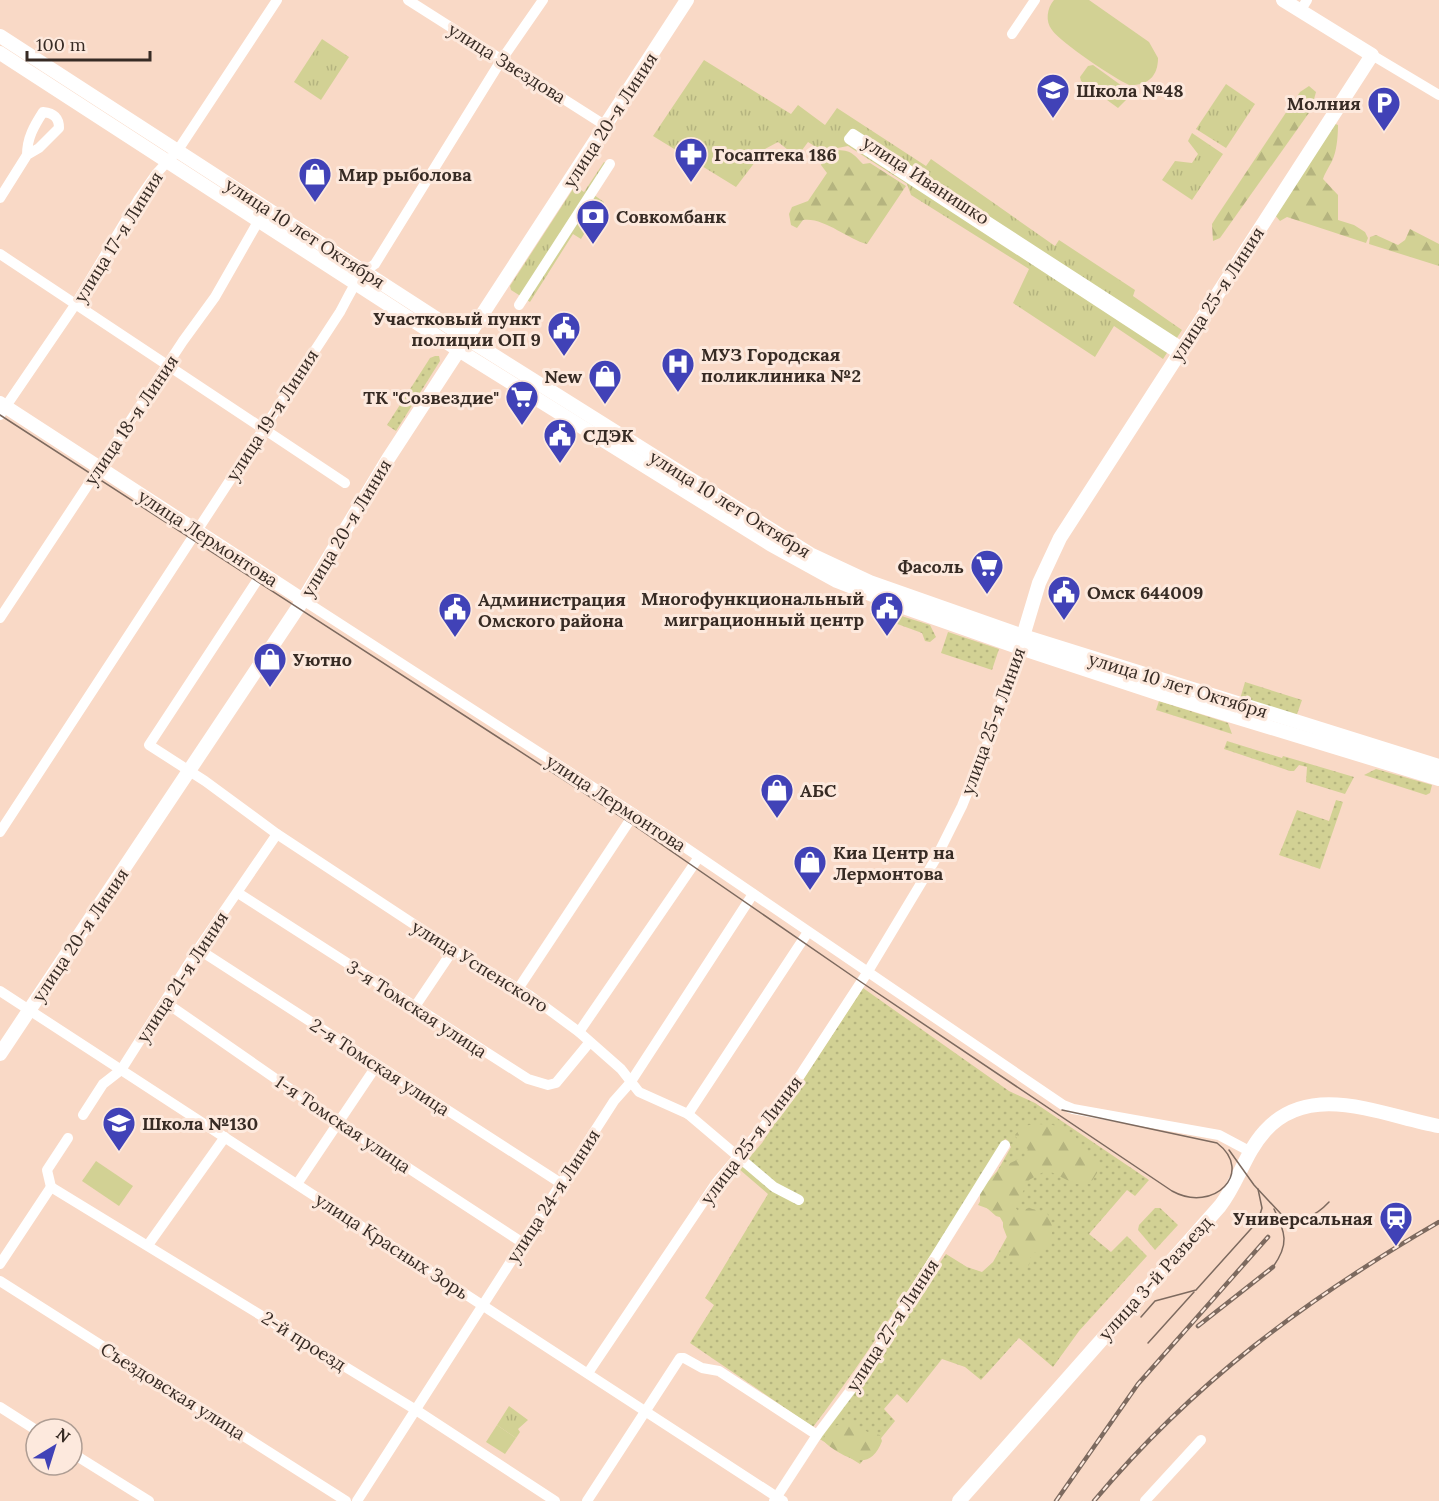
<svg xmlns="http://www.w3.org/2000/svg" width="1439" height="1501" font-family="Lora,serif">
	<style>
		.grass { fill: url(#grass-dots) }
		.forest { fill: url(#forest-firs) }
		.park { fill: url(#park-tufts) }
		.garden { fill: #d2d194 }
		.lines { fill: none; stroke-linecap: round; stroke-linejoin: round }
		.minor { stroke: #fff; stroke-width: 10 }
		.major { stroke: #fff; stroke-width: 14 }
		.tram { stroke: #7d6a5f; stroke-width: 1.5 }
		.rail-casing { stroke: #7d6a5f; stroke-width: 4.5 }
		.rail { stroke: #fde9dd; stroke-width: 2; stroke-dasharray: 7; stroke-linecap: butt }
		.labels { text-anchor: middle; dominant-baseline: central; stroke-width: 6; stroke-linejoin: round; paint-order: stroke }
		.street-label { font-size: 18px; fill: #372b24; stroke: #fde9dd }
		.poi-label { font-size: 18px; font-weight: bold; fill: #372b24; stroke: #fde9dd; text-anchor: start }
	</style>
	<defs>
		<pattern id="grass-dots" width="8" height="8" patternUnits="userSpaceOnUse" patternTransform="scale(1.5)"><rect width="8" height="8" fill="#d2d194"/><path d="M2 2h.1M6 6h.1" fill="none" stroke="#b5b47f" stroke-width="1.8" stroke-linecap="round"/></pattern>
		<pattern id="forest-firs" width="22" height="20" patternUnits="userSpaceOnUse" patternTransform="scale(1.5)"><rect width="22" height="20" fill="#d2d194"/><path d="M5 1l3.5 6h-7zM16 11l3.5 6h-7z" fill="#b5b47f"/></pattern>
		<pattern id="park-tufts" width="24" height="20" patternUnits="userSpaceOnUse" patternTransform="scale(1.5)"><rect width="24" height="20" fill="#d2d194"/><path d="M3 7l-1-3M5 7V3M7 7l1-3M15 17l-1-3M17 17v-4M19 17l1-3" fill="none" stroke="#b5b47f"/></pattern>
	</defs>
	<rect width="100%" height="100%" fill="#f9d9c6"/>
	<g class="grass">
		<path d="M 435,356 L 439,356 L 440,361 L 396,431 L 387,425 L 430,358 Z"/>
		<path d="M 873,607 L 930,625 L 936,637 L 930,642 L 925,641 L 922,633 L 870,614 Z"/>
		<path d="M 948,632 L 999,649 L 992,670 L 941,653 Z"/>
		<path d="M 1245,682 L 1302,700 L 1296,717 L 1240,699 Z"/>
		<path d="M 1159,701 L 1228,723 L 1232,734 L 1156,710 Z"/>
		<path d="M 1227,741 L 1282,758 L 1283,756 L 1354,777 L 1345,794 L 1306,782 L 1307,767 L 1299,765 L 1294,771 L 1290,771 L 1224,749 Z"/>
		<path d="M 1376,769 L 1432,785 L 1430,793 L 1426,795 L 1364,775 Z"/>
		<path d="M 1336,800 L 1343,802 L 1320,869 L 1279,855 L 1297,810 L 1329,821 Z"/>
		<path d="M 863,988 L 1009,1091 L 1035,1103 L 1149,1180 L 1135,1196 L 1127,1190 L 1089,1234 L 1111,1252 L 1127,1236 L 1147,1256 L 1079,1331 L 1053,1367 L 1019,1338 L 981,1380 L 965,1367 L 942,1359 L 907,1403 L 897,1394 L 884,1409 L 895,1421 L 860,1464 L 818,1438 L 946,1254 L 967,1267 L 982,1272 L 993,1262 L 1009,1233 L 997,1212 L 978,1205 L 1011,1147 L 1007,1140 L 1005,1139 C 942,1236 883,1335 813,1427 L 690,1343 L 714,1305 L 705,1298 L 768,1194 L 739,1169 L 762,1143 Z"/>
		<path d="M 1155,1208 L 1160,1208 L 1178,1225 L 1155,1250 L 1138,1230 L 1139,1225 Z"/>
	</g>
	<g class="forest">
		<path d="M 1309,86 L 1316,92 L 1311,110 L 1220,238 L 1213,241 L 1212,224 L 1217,216 L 1287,111 L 1300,92 Z"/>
		<path d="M 1333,123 L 1338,125 C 1338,134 1337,148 1334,156 C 1331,165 1326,170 1323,179 L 1338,195 L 1338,220 L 1354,225 L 1365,232 L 1368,238 L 1366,243 L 1287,217 L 1280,221 L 1274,214 Z"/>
		<path d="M 835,150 C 852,150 853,154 863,164 L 870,163 L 906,186 L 867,244 C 847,239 824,217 803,220 L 797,228 L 791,225 L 789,214 L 792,207 L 808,201 L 827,173 L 821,165 L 823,156 Z"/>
		<path d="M 1410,229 L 1439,244 L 1439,266 L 1369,244 L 1370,237 L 1376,235 L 1398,245 L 1405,240 Z"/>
		<path d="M 1037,1124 L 1053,1125 L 1074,1134 L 1081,1146 L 1096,1158 L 1099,1170 L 1090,1184 L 1075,1184 L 1047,1170 L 1029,1180 L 1015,1207 L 1018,1211 L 1029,1208 L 1047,1213 C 1057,1232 1052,1236 1040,1253 L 1032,1252 L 1029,1265 L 1023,1268 L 1007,1254 L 1010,1245 L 1003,1227 L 1003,1218 L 996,1216 L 980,1202 L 980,1190 L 1001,1167 L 1026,1156 L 1028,1149 L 1020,1144 L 1015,1135 L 1022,1126 Z"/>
		<path d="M 850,1420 L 869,1433 L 880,1435 L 882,1441 C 873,1465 858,1464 838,1452 C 832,1448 827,1445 823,1440 L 828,1429 Z"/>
	</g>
	<g class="park">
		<path d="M 322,39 L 349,57 L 321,100 L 294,82 Z"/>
		<path d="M 704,60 L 791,114 L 798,105 L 825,125 L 837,108 L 926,166 L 931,159 L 1055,246 L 1059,240 L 1135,290 L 1133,296 L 1182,330 L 1163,359 L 1114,326 L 1095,357 L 1013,303 L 1029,269 L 911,195 L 907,184 L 848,146 L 822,151 L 808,142 L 797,157 L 778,142 L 765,149 L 736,187 L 653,136 Z"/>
		<path d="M 1226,84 L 1255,104 L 1226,148 L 1196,129 Z"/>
		<path d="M 1192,133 L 1223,154 L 1192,200 L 1162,180 L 1175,161 L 1192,163 L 1198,154 L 1188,141 Z"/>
		<path d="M 604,162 L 612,168 L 594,195 L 604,202 L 581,239 L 573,234 L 530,302 L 511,290 L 510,286 L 575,186 L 584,192 Z"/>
		<path d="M 509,1406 L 528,1420 L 518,1429 L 520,1432 L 516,1438 L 497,1425 Z"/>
	</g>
	<g class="garden">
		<path d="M 1054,0 L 1089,0 L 1149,42 L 1158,58 C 1158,76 1148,86 1129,85 C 1114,78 1061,43 1052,30 C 1045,21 1047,8 1054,0 Z"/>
		<path d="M 1093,65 L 1129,91 L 1130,96 L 1118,108 L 1081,81 L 1080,77 L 1088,66 Z"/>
		<path d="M 96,1161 L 133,1186 L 119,1206 L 82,1181 Z"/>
		<path d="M 497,1425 L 516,1438 L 505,1454 L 486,1442 Z"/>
	</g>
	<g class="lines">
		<g class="minor">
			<path d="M 408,0 L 606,126"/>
			<path d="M 1300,11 L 1307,0"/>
			<path d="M 1012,34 L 1035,0"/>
			<path d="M 1372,55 L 1439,95"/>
			<path d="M 0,198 L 27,155 L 39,148 L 59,128 C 59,117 53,113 43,112 C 34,126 27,138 27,155"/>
			<path d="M 0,254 L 345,483"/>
			<path d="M 519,305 L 610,164"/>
			<path d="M 1178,354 L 849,139 L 853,134 L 1182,347"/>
			<path d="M 0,415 L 75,305 L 138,200 L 157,173 L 178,150 L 277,0"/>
			<path d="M 262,573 L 149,745 L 205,781 L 277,834 L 453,950 L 529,995 L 579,1032 L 621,1069 L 639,1092 L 688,1114 L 774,1187 L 799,1200"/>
			<path d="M 303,600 L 667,835 L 1063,1105 L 1073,1109 L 1219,1135 L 1251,1152"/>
			<path d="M 0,618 L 183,341 L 215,297 L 259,220"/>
			<path d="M 0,832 L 340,312 C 350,294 357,275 375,264 L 502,59 L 543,0"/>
			<path d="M 238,893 L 528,1079 L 548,1085 L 556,1083 L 589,1043"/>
			<path d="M 198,949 L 562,1184"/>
			<path d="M 518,989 L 634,814"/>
			<path d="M 0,991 L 783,1501"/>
			<path d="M 165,1002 L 338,1122 L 523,1243"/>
			<path d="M 414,1008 L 453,950"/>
			<path d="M 579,1032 L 699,857"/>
			<path d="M 688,1114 L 808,932"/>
			<path d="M 83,1115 L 103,1084 L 121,1070 L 198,949 L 277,834"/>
			<path d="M 297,1184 L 377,1065"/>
			<path d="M 51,1187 L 416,1410 L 555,1501"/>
			<path d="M 51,1187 L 47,1170 L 68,1138"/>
			<path d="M 148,1245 L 225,1137"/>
			<path d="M 0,1264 L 51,1187"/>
			<path d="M 0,1281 L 346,1501"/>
			<path d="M 588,1373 L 716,1183 L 778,1109 L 867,973 L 935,860 L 962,806 L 992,732 L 1020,648"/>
			<path d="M 0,1407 L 36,1430"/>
			<path d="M 72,1453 L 149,1501"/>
			<path d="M 357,1501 L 614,1101 L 630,1083 L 753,894"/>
			<path d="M 587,1501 L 680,1358 L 684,1358 L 702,1368 L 719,1371 L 817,1435"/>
			<path d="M 774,1501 L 817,1435 L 859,1379 L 1005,1145"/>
			<path d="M 1145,1501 L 1201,1440"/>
		</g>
		<g class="major">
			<path d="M 0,36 L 468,339 L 810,554 L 870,582 L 1023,636 L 1439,766"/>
			<path d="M 0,53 L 460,351 L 770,544 L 837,581 L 903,607 L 1020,648 L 1160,694 L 1439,779"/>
			<path d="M 0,403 L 303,600"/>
			<path d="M 1021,643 L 1039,583 L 1060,538 L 1372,55 L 1283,0"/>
			<path d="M 0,1054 L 303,600 L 388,459 L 687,0"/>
			<path d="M 959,1501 L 1220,1206 C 1238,1183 1245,1153 1265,1131 C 1311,1080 1383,1116 1439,1126"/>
		</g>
		<g class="tram">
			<path d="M 0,415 L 629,822 L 861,982 L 1172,1191 C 1214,1214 1255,1172 1217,1143 L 1062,1110"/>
			<path d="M 1229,1150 L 1254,1185 L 1282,1215 C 1303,1221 1314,1218 1329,1202"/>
			<path d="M 1273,1267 C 1290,1243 1285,1233 1274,1209"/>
			<path d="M 1141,1317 L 1155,1301 L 1196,1290 L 1258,1221 L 1262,1208 L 1258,1189"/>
			<path d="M 1148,1343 L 1194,1292"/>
		</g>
		<defs>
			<g id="rail">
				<path d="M 1198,1326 L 1273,1267"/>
				<path d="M 1056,1501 L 1138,1384 L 1268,1237"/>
				<path d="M 1094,1501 C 1193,1383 1306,1299 1439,1222"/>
			</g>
		</defs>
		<use href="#rail" class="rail-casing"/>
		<use href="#rail" class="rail"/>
	</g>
	<defs>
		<symbol id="school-pin" viewBox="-11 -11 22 30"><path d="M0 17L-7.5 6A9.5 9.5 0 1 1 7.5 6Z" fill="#4142b7" stroke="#fde9dd"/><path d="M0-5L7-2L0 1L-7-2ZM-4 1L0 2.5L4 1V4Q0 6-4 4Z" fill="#fff"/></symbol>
		<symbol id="parking-pin" viewBox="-11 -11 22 30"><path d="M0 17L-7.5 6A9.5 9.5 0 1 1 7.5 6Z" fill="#4142b7" stroke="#fde9dd"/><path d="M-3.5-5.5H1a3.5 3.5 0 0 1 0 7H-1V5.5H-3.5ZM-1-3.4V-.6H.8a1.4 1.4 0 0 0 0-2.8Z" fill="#fff"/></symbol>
		<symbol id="pharmacy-pin" viewBox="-11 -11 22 30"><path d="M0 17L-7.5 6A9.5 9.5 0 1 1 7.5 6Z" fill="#4142b7" stroke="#fde9dd"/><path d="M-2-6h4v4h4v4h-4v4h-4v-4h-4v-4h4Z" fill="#fff"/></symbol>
		<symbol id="shop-pin" viewBox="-11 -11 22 30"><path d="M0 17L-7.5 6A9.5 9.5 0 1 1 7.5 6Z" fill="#4142b7" stroke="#fde9dd"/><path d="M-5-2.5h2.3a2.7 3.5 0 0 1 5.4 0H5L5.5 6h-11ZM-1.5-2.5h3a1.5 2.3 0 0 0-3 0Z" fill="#fff"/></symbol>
		<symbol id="bank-pin" viewBox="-11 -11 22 30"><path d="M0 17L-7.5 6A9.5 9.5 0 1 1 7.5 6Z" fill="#4142b7" stroke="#fde9dd"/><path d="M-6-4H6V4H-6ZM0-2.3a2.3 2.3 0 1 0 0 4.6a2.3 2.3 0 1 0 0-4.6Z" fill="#fff"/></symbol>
		<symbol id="civic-pin" viewBox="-11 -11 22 30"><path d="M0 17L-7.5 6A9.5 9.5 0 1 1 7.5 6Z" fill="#4142b7" stroke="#fde9dd"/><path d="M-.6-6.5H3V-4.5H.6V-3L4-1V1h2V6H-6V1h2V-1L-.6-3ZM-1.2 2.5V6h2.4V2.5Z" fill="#fff"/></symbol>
		<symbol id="hospital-pin" viewBox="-11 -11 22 30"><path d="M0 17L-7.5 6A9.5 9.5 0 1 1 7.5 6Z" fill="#4142b7" stroke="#fde9dd"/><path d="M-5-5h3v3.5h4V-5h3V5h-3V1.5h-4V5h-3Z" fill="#fff"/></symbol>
		<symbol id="supermarket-pin" viewBox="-11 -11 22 30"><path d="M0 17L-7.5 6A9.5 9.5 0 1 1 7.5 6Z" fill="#4142b7" stroke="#fde9dd"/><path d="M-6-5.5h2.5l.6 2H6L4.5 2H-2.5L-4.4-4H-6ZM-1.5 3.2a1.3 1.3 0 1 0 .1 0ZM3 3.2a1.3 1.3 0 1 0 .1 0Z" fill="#fff"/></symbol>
		<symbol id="station-pin" viewBox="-11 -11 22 30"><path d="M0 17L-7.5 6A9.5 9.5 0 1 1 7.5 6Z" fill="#4142b7" stroke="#fde9dd"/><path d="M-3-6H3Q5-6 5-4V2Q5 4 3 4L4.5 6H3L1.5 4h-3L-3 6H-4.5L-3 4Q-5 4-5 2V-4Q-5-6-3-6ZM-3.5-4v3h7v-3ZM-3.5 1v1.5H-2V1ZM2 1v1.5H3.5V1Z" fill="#fff"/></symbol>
	</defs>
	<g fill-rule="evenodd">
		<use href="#school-pin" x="1034" y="71" width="38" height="52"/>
		<use href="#parking-pin" x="1365" y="84" width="38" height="52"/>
		<use href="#pharmacy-pin" x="672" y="135" width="38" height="52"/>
		<use href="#shop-pin" x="296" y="155" width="38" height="52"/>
		<use href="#bank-pin" x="574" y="197" width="38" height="52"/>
		<use href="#civic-pin" x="545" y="309" width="38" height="52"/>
		<use href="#hospital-pin" x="659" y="345" width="38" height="52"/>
		<use href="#shop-pin" x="586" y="357" width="38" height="52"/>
		<use href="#supermarket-pin" x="503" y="378" width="38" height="52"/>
		<use href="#civic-pin" x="541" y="416" width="38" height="52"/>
		<use href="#supermarket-pin" x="968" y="547" width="38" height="52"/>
		<use href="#civic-pin" x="1045" y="573" width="38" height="52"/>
		<use href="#civic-pin" x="868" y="589" width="38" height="52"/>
		<use href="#civic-pin" x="436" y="590" width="38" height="52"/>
		<use href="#shop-pin" x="251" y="640" width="38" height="52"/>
		<use href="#shop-pin" x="758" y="771" width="38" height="52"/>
		<use href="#shop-pin" x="791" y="843" width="38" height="52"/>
		<use href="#school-pin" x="100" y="1104" width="38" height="52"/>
		<use href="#station-pin" x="1377" y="1199" width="38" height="52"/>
	</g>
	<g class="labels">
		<g class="street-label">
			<text transform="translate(507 63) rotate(32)">улица Звездова</text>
			<text transform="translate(610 120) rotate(-57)">улица 20-я Линия</text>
			<text transform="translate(926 180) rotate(33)">улица Иванишко</text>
			<text transform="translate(305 233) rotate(33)">улица 10 лет Октября</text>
			<text transform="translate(118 237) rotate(-58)">улица 17-я Линия</text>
			<text transform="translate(1217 294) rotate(-57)">улица 25-я Линия</text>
			<text transform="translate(272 415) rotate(-57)">улица 19-я Линия</text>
			<text transform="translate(131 420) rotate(-56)">улица 18-я Линия</text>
			<text transform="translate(730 504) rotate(32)">улица 10 лет Октября</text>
			<text transform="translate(346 528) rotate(-59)">улица 20-я Линия</text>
			<text transform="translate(208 538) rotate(33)">улица Лермонтова</text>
			<text transform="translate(1178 685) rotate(17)">улица 10 лет Октября</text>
			<text transform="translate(993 721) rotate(-70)">улица 25-я Линия</text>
			<text transform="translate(616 803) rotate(33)">улица Лермонтова</text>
			<text transform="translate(80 935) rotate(-56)">улица 20-я Линия</text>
			<text transform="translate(480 966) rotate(32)">улица Успенского</text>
			<text transform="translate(182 977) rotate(-57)">улица 21-я Линия</text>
			<text transform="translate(417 1009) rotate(33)">3-я Томская улица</text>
			<text transform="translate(380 1067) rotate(33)">2-я Томская улица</text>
			<text transform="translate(343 1124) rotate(34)">1-я Томская улица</text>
			<text transform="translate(751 1140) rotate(-53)">улица 25-я Линия</text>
			<text transform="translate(553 1196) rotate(-57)">улица 24-я Линия</text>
			<text transform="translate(392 1246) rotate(33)">улица Красных Зорь</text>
			<text transform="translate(1155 1278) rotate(-48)">улица 3-й Разъезд</text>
			<text transform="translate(892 1325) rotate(-57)">улица 27-я Линия</text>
			<text transform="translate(304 1341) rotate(32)">2-й проезд</text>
			<text transform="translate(173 1391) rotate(32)">Съездовская улица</text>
		</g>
		<g class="poi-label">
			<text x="1076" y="90">Школа №48</text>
			<text x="1361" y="103" text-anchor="end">Молния</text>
			<text x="714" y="154">Госаптека 186</text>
			<text x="338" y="174">Мир рыболова</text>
			<text x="616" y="216">Совкомбанк</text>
			<text x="541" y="318" text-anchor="end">Участковый пункт<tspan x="541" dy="21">полиции ОП 9</tspan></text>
			<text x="701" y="354">МУЗ Городская<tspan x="701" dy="21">поликлиника №2</tspan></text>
			<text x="582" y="376" text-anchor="end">New</text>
			<text x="499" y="397" text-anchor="end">ТК "Созвездие"</text>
			<text x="583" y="435">СДЭК</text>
			<text x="964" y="566" text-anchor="end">Фасоль</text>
			<text x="1087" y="592">Омск 644009</text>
			<text x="864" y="598" text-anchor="end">Многофункциональный<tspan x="864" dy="21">миграционный центр</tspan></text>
			<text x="478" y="599">Администрация<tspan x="478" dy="21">Омского района</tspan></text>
			<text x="293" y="659">Уютно</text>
			<text x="800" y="790">АБС</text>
			<text x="833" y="852">Киа Центр на<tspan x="833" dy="21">Лермонтова</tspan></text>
			<text x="142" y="1123">Школа №130</text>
			<text x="1373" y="1218" text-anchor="end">Универсальная</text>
		</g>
	</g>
	<g transform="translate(54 1447) rotate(38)"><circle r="28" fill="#fde9dd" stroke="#ae9d93" stroke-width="1.5"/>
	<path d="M0-4.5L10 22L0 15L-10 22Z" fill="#4142b7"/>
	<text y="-9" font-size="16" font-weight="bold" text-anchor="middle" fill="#372b24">N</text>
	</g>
	<path d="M27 51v9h123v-9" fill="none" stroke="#372b24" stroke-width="3"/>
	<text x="36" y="51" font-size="18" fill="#372b24" stroke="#fde9dd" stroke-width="4.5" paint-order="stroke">100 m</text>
</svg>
